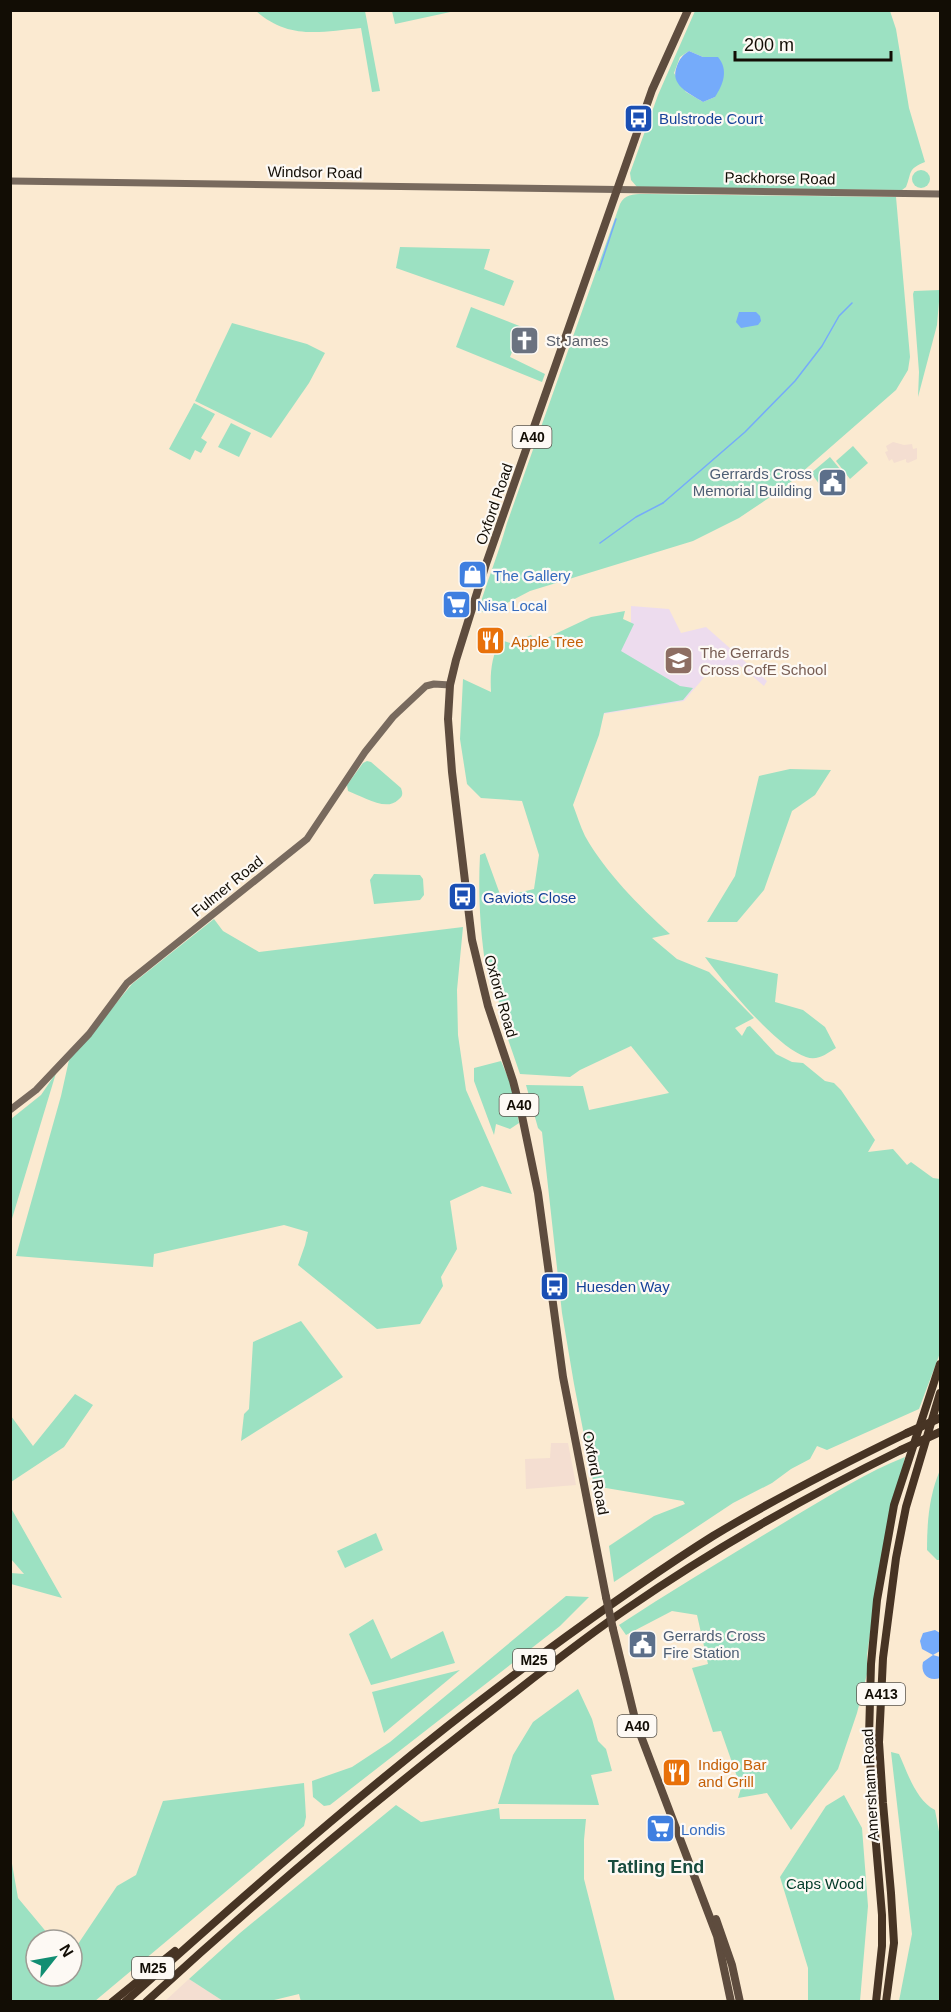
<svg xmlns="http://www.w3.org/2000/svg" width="951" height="2012" font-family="Arial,sans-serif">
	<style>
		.industrial { fill: #f4ded1 }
		.education { fill: #eddcee }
		.green { fill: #9ce1c2; fill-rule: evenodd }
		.water { fill: #75abfa }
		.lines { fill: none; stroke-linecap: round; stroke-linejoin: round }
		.stream { stroke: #75abfa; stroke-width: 1.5 }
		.secondary { stroke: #786a5e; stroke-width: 7 }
		.primary { stroke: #5e4c3e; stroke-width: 8 }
		.highway { stroke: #473424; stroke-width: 8 }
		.primary-bridge { stroke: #5e4c3e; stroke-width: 8 }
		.highway-bridge { stroke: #473424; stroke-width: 8 }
		.labels { text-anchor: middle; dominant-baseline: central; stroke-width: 4.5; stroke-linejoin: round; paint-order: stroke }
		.shield { fill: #fdf9f4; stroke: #58544d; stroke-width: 1.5 }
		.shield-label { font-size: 14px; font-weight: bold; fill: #120d05 }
		.transit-label { font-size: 15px; fill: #164399; stroke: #fdf9f4; text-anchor: start }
		.street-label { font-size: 15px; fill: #120d05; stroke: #fdf9f4 }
		.worship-label { font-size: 15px; fill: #5b616d; stroke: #fdf9f4; text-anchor: start }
		.service-label { font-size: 15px; fill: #4e5e75; stroke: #fdf9f4; text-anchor: end }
		.shop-label { font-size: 15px; fill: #366cbe; stroke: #fdf9f4; text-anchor: start }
		.food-label { font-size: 15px; fill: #c56008; stroke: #fdf9f4; text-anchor: start }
		.education-label { font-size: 15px; fill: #785e54; stroke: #fdf9f4; text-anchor: start }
		.park-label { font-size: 15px; fill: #013927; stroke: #fdf9f4 }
		.quarter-label { font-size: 18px; font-weight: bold; fill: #184c3e; stroke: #fdf9f4 }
	</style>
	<rect width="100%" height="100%" fill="#fbead1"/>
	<g class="industrial">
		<path d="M 893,442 L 904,445 L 912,444 L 913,449 L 917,448 L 917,459 L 908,463 L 906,462 L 906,459 L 894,463 L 892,459 L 889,461 L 885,452 L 888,451 L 886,446 Z"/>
		<path d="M 551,1443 L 568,1443 L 576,1485 L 526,1489 L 525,1459 L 550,1458 Z"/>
		<path d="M 189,1979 L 223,2001 L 164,2002 Z"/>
	</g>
	<path class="education" d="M 631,606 L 669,609 L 681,633 L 706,627 L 767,681 L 764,686 L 738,664 L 728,676 L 718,668 L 707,674 L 684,701 L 597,715 L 631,622 Z"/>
	<g class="green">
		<path d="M 256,11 L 365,11 L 380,91 L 372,92 L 361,28 C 320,32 289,40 256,11 Z"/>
		<path d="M 392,11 L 392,10 L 455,11 L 395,24 Z"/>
		<path d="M 695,11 L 890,11 L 896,29 L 909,108 L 925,162 C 907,169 912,173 906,187 L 902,190 L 637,187 L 631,180 L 630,173 L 658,95 ZM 689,51 L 703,57 L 718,57 L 715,97 L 703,102 L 686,92 L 674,73 L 680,57 Z"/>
		<circle cx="921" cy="179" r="9"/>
		<path d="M 648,194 L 896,197 L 910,357 L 908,370 L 896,390 L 785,487 L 739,518 L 693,541 L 530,591 L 488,613 L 482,612 L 479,608 C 488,579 499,552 507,523 L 620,204 C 625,193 637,194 648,194 Z"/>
		<path d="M 400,247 L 490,249 L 484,269 L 514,281 L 504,306 L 396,268 Z"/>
		<path d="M 940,290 L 937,325 L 918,397 L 919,372 L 913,294 L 914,291 Z"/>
		<path d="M 471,307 L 522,327 L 510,357 L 545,374 L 542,382 L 456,347 Z"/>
		<path d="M 232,323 L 307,344 L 325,353 L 309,383 L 271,438 L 195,401 Z"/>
		<path d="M 194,403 L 215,414 L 201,438 L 207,442 L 201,453 L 195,450 L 190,460 L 169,449 Z"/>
		<path d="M 231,423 L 251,433 L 239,457 L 218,447 Z"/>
		<path d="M 853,446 L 868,463 L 850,479 L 836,461 Z"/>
		<path d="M 830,457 L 840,469 L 820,485 L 811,473 Z"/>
		<path d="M 625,611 L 623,619 L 634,624 L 621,651 L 680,686 L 693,688 L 683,700 L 604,713 L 599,735 L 573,805 C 577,815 580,826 585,836 C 606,873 638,905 670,934 L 652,938 L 677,959 L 709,972 L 754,1018 L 735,1028 L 742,1036 L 747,1027 L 750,1026 L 776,1054 L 792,1062 L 803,1063 L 825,1081 L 834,1083 L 841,1090 L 875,1140 L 868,1152 L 893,1149 L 907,1165 L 911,1162 L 933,1178 L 940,1179 L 940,1353 L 919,1409 L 827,1450 L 817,1446 L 810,1459 L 791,1469 L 772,1483 L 733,1503 L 614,1582 L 609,1546 L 654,1516 L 685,1504 L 683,1501 L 594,1486 L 574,1384 L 562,1313 L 542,1132 L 538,1128 L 526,1085 L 583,1086 L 589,1110 L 669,1093 L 631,1046 L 580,1070 L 570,1077 L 520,1074 L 501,1019 L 494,965 L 486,969 C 480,930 478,894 480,855 L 485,853 L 501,897 L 534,889 L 539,855 L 522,801 L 481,798 L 467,784 L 460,739 L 463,679 L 491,692 C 490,674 491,656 501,640 L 513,644 L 531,635 L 536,643 L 591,617 Z"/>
		<path d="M 367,761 L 371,762 L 401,788 C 403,794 403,796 398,800 C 386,812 362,796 348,791 L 347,785 L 363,763 Z"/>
		<path d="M 790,769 L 831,770 L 815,795 L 792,811 L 764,890 L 737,922 L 707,922 L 735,876 L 759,776 Z"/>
		<path d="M 374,874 L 420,875 L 423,879 L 424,895 L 420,900 L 374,904 L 370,880 Z"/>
		<path d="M 214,919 L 223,931 L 259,952 L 463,927 L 457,990 L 458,1035 L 466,1090 L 512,1194 L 482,1186 L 450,1201 L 457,1249 L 441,1277 L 443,1286 L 420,1324 L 377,1329 L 298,1265 L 305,1245 L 308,1232 L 284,1225 L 154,1254 L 153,1267 L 16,1256 L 61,1096 L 69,1060 L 132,984 Z"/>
		<path d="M 705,957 L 778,974 L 775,1002 L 803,1010 L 825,1027 L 836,1048 C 826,1054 818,1061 806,1057 C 776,1047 724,983 705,957 Z"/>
		<path d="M 501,1061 L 512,1087 L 519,1123 L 510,1129 L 496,1124 L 494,1135 L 474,1081 L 474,1068 Z"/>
		<path d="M 56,1073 L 11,1222 L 11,1119 L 41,1095 Z"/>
		<path d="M 301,1321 L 343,1377 L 241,1441 L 244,1414 L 249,1409 L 253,1342 Z"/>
		<path d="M 75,1394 L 93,1405 L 64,1447 L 11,1482 L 11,1416 L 33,1446 Z"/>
		<path d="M 905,1457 L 880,1564 L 867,1655 L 867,1674 L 857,1713 L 838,1769 L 791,1830 L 767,1793 L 738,1798 L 741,1788 L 721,1731 L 713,1732 L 692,1668 L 708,1664 L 697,1615 L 672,1611 L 626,1635 L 619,1625 C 677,1587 736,1552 795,1516 C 831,1495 867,1472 905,1457 Z"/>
		<path d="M 940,1470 L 940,1560 L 937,1560 L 927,1550 C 927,1522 929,1496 940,1470 Z"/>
		<path d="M 11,1508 L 62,1598 L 11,1584 L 11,1573 L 24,1574 L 11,1559 Z"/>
		<path d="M 376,1533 L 383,1550 L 345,1568 L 337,1551 Z"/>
		<path d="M 566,1596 L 589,1597 L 560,1626 L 330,1805 L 324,1806 L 313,1797 L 312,1781 L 352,1767 L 390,1742 Z"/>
		<path d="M 373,1619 L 391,1659 L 443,1631 L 455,1663 L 371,1685 L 349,1634 Z"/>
		<path d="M 460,1670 L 384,1733 L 372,1692 Z"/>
		<path d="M 578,1689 L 592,1719 L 598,1741 L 606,1749 L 612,1771 L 591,1775 L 599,1805 L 498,1804 L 513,1755 L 533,1722 Z"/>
		<path d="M 891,1752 L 899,1754 C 908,1774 916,1800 935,1810 L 940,1837 L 940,2001 L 899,2001 L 912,1934 Z"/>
		<path d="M 304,1783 L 306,1817 L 304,1826 L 95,2001 L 11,2001 L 11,1858 L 18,1898 L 53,1940 L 36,1940 L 36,1976 L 72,1976 L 72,1943 L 78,1944 L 117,1886 L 136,1875 L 163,1801 Z"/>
		<path d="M 844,1795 L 862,1828 L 868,1906 L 860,2001 L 808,2001 L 808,1968 L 780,1877 L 826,1806 Z"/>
		<path d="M 396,1805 L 421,1822 L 499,1808 L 500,1819 L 586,1819 L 584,1840 L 584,1879 L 615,2001 L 301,2002 L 299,1994 L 270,2001 L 223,2001 L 189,1979 L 240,1933 Z"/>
	</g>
	<g class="water">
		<path d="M 689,51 L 703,57 L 718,57 C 729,70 723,85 715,97 L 703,102 C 689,93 669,85 677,66 C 680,58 682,56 689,51 Z"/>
		<path d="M 739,312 L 756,312 L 760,316 L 761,321 L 758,325 L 741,328 L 736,322 Z"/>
		<path d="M 935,1630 L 940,1633 L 940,1651 L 933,1655 L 940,1657 L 940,1678 C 929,1682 920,1674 923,1662 L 933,1655 L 922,1649 L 920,1641 L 923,1633 Z"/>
	</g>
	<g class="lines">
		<g class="stream">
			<path d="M 599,270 L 616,219"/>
			<path d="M 663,503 L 745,432 L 795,381 L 822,346 L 839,316 L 852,303"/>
			<path d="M 600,543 L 636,517 L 663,503"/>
		</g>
		<g class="secondary">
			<path d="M 10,181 L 940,194"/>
			<path d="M 10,1110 L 36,1090 L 89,1034 L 127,983 L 307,839 L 365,752 L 393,717 L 426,686 L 434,684 L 450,685"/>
		</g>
		<g class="primary">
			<path d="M 606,1597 L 563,1377 L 538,1193 L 522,1116 L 513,1081 L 488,1006 L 472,940 L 452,772 L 448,719 L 450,685 L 456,660 L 486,564 L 652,90 L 688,10"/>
			<path d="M 613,1629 L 636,1723 L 717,1936 L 731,2002"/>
			<path d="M 716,1919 L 732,1965 L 740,2002"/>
		</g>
		<g class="highway">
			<path d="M 112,2002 L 175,1951"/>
			<path d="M 125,2002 C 260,1881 395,1762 541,1655 C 597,1614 654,1573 713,1536 C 776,1498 841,1465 907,1433"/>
			<path d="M 146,2002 C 252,1905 361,1812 474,1724 C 525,1685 575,1644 628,1608 C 715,1548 807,1496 901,1450"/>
			<path d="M 876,2002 L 882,1946 L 882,1915 L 872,1797 L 869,1737 L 871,1664 L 877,1600 L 894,1505 L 940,1364"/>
			<path d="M 886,2002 L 894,1943 L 891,1893 L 883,1803 L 879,1742 L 883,1658 L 896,1558 L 906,1507 L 940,1393"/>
		</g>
		<path class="primary-bridge" d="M 606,1597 L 613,1629"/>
		<g class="highway-bridge">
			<path d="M 907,1433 L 940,1418"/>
			<path d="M 901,1450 L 940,1432"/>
		</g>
	</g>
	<defs>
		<symbol id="bus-square" viewBox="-11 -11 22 22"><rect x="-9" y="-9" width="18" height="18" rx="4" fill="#1a4fb4" stroke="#fdf9f4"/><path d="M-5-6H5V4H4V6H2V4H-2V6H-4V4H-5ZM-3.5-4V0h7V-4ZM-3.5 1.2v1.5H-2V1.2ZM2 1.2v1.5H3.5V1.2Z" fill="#fff"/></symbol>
		<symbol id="church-square" viewBox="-11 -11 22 22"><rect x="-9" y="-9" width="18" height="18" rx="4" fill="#6b7280" stroke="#fdf9f4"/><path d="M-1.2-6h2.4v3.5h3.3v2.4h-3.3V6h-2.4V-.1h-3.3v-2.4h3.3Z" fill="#fff"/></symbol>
		<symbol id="civic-square" viewBox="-11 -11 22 22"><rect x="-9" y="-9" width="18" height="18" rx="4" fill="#5c6f8a" stroke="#fdf9f4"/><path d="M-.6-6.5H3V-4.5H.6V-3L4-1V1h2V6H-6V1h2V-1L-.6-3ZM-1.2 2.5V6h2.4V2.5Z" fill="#fff"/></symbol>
		<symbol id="shop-square" viewBox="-11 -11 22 22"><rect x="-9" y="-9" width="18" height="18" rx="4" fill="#3f7fe0" stroke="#fdf9f4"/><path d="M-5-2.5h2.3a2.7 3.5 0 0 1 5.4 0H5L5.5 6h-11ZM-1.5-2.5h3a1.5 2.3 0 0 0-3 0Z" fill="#fff"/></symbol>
		<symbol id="supermarket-square" viewBox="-11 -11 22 22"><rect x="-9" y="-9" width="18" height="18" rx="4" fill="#3f7fe0" stroke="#fdf9f4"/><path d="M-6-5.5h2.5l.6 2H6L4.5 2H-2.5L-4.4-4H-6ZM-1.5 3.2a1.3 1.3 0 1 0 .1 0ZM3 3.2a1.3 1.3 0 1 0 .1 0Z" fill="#fff"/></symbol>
		<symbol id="restaurant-square" viewBox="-11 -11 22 22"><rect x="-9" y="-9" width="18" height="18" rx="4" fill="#e8710a" stroke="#fdf9f4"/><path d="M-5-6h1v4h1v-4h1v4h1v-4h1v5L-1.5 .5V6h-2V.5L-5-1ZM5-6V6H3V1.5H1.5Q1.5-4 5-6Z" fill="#fff"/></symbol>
		<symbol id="school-square" viewBox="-11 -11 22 22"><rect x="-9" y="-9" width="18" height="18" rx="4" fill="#8d6e63" stroke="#fdf9f4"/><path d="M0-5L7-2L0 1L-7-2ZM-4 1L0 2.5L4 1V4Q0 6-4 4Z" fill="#fff"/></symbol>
	</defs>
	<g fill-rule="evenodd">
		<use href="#bus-square" x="622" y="102" width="33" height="33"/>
		<use href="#church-square" x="508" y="324" width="33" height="33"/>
		<use href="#civic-square" x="816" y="466" width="33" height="33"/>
		<use href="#shop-square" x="456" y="558" width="33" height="33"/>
		<use href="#supermarket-square" x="440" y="588" width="33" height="33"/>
		<use href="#restaurant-square" x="474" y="624" width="33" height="33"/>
		<use href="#school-square" x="662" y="644" width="33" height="33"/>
		<use href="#bus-square" x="446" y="880" width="33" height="33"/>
		<use href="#bus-square" x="538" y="1270" width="33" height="33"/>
		<use href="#civic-square" x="626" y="1628" width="33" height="33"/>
		<use href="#restaurant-square" x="660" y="1756" width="33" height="33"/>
		<use href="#supermarket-square" x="644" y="1812" width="33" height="33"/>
	</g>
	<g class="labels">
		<g class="shield">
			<rect x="512.5" y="426" width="39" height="22" rx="4.5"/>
			<rect x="499.5" y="1094" width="39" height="22" rx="4.5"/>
			<rect x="513" y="1649" width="42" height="22" rx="4.5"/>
			<rect x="857" y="1683" width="48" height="22" rx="4.5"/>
			<rect x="617.5" y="1715" width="39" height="22" rx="4.5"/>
			<rect x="132" y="1957" width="42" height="22" rx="4.5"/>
		</g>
		<g class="shield-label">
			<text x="532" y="437">A40</text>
			<text x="519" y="1105">A40</text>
			<text x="534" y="1660">M25</text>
			<text x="881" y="1694">A413</text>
			<text x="637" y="1726">A40</text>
			<text x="153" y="1968">M25</text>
		</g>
		<g class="transit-label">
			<text x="659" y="118">Bulstrode Court</text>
			<text x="483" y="897">Gaviots Close</text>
			<text x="576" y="1286">Huesden Way</text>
		</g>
		<g class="street-label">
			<text transform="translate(315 172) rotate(1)">Windsor Road</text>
			<text transform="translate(780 178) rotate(1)">Packhorse Road</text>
			<text transform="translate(494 504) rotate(-71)">Oxford Road</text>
			<text transform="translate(227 886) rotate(-39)">Fulmer Road</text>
			<text transform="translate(501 996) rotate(74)">Oxford Road</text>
			<text transform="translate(596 1473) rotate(79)">Oxford Road</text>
			<text transform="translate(870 1785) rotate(-93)">Amersham Road</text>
		</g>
		<g class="worship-label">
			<text x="546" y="340">St James</text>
		</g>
		<g class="service-label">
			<text x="812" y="473">Gerrards Cross<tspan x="812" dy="17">Memorial Building</tspan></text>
			<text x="663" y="1635" text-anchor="start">Gerrards Cross<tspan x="663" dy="17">Fire Station</tspan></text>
		</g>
		<g class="shop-label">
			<text x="493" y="575">The Gallery</text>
			<text x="477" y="605">Nisa Local</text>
			<text x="681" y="1829">Londis</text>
		</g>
		<g class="food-label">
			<text x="511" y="641">Apple Tree</text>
			<text x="698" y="1764">Indigo Bar<tspan x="698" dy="17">and Grill</tspan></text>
		</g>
		<g class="education-label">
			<text x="700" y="652">The Gerrards<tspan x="700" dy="17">Cross CofE School</tspan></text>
		</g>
		<g class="park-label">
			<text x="825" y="1883">Caps Wood</text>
		</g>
		<g class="quarter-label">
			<text x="656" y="1867">Tatling End</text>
		</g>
	</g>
	<rect width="951" height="2012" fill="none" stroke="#120d05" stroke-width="24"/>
	<g transform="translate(54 1958) rotate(59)"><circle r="28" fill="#fdf9f4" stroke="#9f9b94" stroke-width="1.5"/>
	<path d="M0-4.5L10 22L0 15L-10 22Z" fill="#118e72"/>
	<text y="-9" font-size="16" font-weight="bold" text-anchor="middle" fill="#120d05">N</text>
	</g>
	<path d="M735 51v9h156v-9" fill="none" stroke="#120d05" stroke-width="3"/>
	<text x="744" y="51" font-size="18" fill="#120d05" stroke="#fdf9f4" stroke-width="4.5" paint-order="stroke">200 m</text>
</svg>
